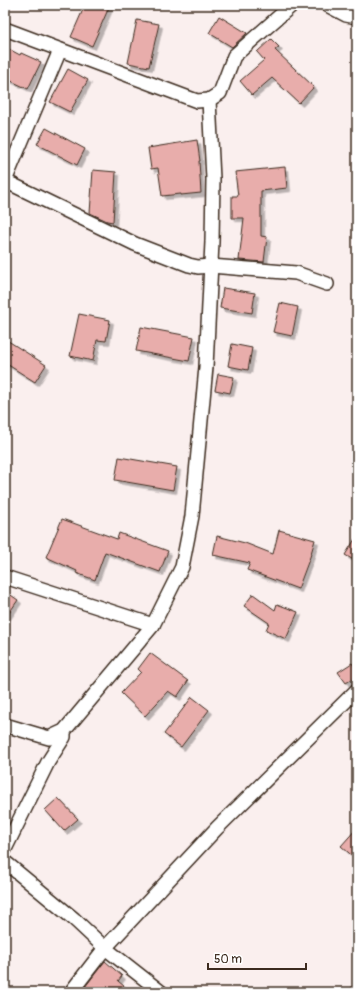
<svg xmlns="http://www.w3.org/2000/svg" width="362" height="997" font-family="Pangolin,sans-serif">
	<style>
		.building { fill: #e8adab; stroke: #3b2a1e; filter: url(#shadow) }
		.lines { fill: none; stroke-linecap: round; stroke-linejoin: round }
		.minor-casing { stroke: #3b2a1e; stroke-width: 16 }
		.minor { stroke: #fff; stroke-width: 13 }
	</style>
	<defs>
		<filter id="shadow"><feDropShadow dx="3.5" dy="3.5" stdDeviation="0" flood-color="#0004"/></filter>
	</defs>
	<rect width="100%" height="100%" fill="#faefee"/>
	<filter id="ink" filterUnits="userSpaceOnUse"><feTurbulence type="fractalNoise" baseFrequency=".025" numOctaves="2"/><feDisplacementMap in="SourceGraphic" scale="8" xChannelSelector="R" yChannelSelector="G"/><feConvolveMatrix kernelMatrix="1 2 1 2 8 2 1 2 1" color-interpolation-filters="sRGB"/></filter>
	<g filter="url(#ink)">
		<g class="building">
			<path d="M 85,5 L 110,5 L 92,46 L 71,37 Z"/>
			<path d="M 219,16 L 247,33 L 232,47 L 209,33 Z"/>
			<path d="M 137,20 L 159,24 L 149,67 L 128,63 Z"/>
			<path d="M 271,39 L 279,47 L 275,50 L 314,87 L 299,103 L 272,78 L 252,95 L 240,81 L 264,60 L 257,52 Z"/>
			<path d="M 5,47 L 20,55 L 21,53 L 41,62 L 28,89 L 5,78 Z"/>
			<path d="M 68,69 L 88,80 L 70,112 L 50,102 Z"/>
			<path d="M 46,128 L 85,149 L 77,165 L 37,144 Z"/>
			<path d="M 197,140 L 200,161 L 199,161 L 201,193 L 181,195 L 181,194 L 162,196 L 158,168 L 151,169 L 148,148 Z"/>
			<path d="M 285,167 L 287,188 L 261,191 L 261,236 L 267,237 L 264,262 L 239,260 L 244,218 L 232,218 L 232,196 L 238,196 L 235,172 Z"/>
			<path d="M 93,170 L 116,172 L 113,222 L 107,221 L 90,213 Z"/>
			<path d="M 223,288 L 255,293 L 252,313 L 220,308 Z"/>
			<path d="M 280,303 L 298,307 L 292,336 L 273,332 Z"/>
			<path d="M 79,314 L 110,320 L 106,341 L 97,340 L 93,361 L 70,356 Z"/>
			<path d="M 141,327 L 194,337 L 189,361 L 136,351 Z"/>
			<path d="M 5,339 L 46,365 L 35,382 L 5,363 Z"/>
			<path d="M 232,344 L 252,348 L 248,370 L 228,366 Z"/>
			<path d="M 218,374 L 234,377 L 230,393 L 215,390 Z"/>
			<path d="M 119,457 L 177,467 L 173,490 L 115,480 Z"/>
			<path d="M 62,519 L 117,539 L 119,533 L 168,551 L 160,572 L 105,552 L 95,580 L 76,573 L 77,571 L 46,557 Z"/>
			<path d="M 279,530 L 315,540 L 310,557 L 298,589 L 247,570 L 250,563 L 213,555 L 217,536 L 245,543 L 273,554 Z"/>
			<path d="M 357,536 L 357,562 L 345,555 Z"/>
			<path d="M 5,591 L 18,600 L 5,619 Z"/>
			<path d="M 253,594 L 275,610 L 277,604 L 298,612 L 286,639 L 266,630 L 269,623 L 244,606 Z"/>
			<path d="M 150,653 L 188,681 L 177,697 L 168,691 L 145,716 L 121,693 L 141,672 L 138,669 Z"/>
			<path d="M 352,663 L 357,670 L 357,676 L 346,683 L 338,672 Z"/>
			<path d="M 192,697 L 209,710 L 181,747 L 164,734 Z"/>
			<path d="M 58,798 L 78,819 L 64,831 L 45,810 Z"/>
			<path d="M 357,828 L 357,860 L 341,846 Z"/>
			<path d="M 105,961 L 122,976 L 118,981 L 131,992 L 81,992 Z"/>
		</g>
		<g class="lines">
			<defs>
				<g id="minor">
					<path d="M 327,5 L 346,15 L 357,17"/>
					<path d="M 5,29 L 197,101 L 209,100 L 220,93 L 234,56 L 292,5"/>
					<path d="M 5,181 L 135,244 L 189,265 L 198,267 L 211,266 L 296,273 L 327,284"/>
					<path d="M 5,181 L 60,50"/>
					<path d="M 5,577 L 153,625"/>
					<path d="M 5,725 L 49,738 L 64,731 L 153,625 L 182,567 L 192,516 L 206,367 L 212,242 L 213,179 L 209,100"/>
					<path d="M 5,849 L 48,762 L 64,737 L 64,731"/>
					<path d="M 5,862 L 74,919 L 105,948 L 161,992"/>
					<path d="M 71,992 L 105,948 L 217,828 L 357,690"/>
				</g>
			</defs>
			<use href="#minor" class="minor-casing"/>
			<use href="#minor" class="minor"/>
		</g>
	</g>
	<rect width="362" height="997" fill="none" stroke="#fff" stroke-width="20"/>
	<rect x="10" y="10" width="342" height="977" fill="none" stroke="#3b2a1e" stroke-width="1.5" filter="url(#ink)"/>
	<path d="M208 963v6h98v-6" fill="none" stroke="#3b2a1e" stroke-width="2"/>
	<text x="214" y="963" font-size="12" fill="#3b2a1e" stroke="#ffffff" stroke-width="3" paint-order="stroke">50 m</text>
</svg>
